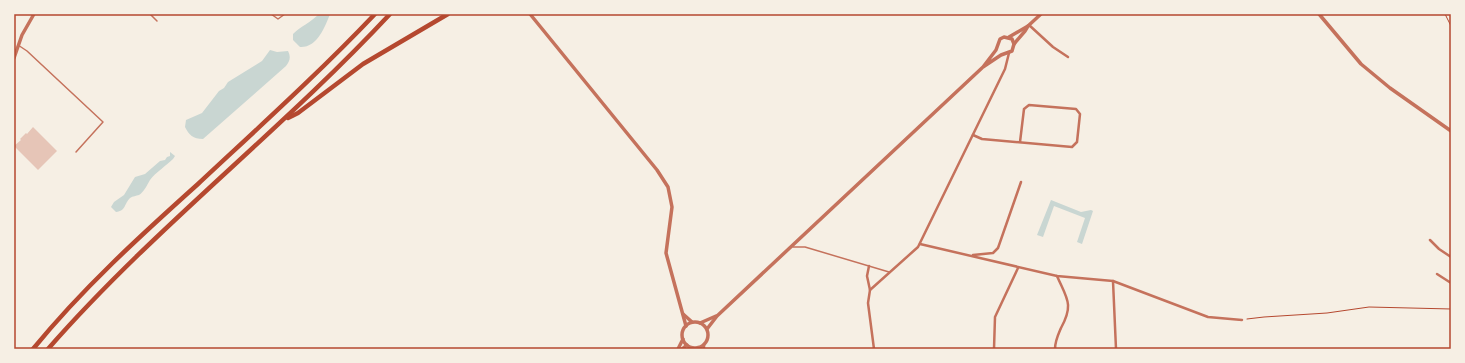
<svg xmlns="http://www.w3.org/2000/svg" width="1465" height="363" font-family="Quicksand,sans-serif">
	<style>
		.water { fill: #c9d6d2 }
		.building { fill: #e6c5b7 }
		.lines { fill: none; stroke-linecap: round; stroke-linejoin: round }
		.path { stroke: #b5482f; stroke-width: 1 }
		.service { stroke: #c5725c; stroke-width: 1.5 }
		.minor { stroke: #c5725c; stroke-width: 2.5 }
		.tertiary { stroke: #c5725c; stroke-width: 3.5 }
		.trunk { stroke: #b5482f; stroke-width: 4.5 }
		.neatline { fill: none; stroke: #b5482f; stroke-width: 1.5 }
	</style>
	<rect width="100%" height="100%" fill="#f6efe4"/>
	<g class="water">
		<path d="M 319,14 L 330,14 C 325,27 317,48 300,47 L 293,40 L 293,34 C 301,26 310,23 319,14 Z"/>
		<path d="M 270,50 L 277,52 L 288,51 C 291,57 290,61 286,66 L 203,139 C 193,139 189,135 185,127 L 186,120 L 202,113 L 219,91 L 224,88 L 228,82 L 262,61 Z"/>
		<path d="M 170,152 L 175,156 L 173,159 C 166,166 156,172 150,180 C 147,185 144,192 139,195 C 136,196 133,196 130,198 C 124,204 126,211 116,212 L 111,207 L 114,202 L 124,195 L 135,177 L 145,174 L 160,161 L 165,160 L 167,157 L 170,156 Z"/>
		<path d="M 1051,200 L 1081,212 L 1091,210 L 1093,211 L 1082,244 L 1077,242 L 1085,218 L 1054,206 L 1043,237 L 1037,235 Z"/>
	</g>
	<path class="building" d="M 33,127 L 57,151 L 38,170 L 14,146 L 21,140 L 20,139 L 26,133 L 27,134 Z"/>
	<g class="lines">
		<g class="path">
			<path d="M 1445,14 L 1451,26"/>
			<path d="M 1247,319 L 1264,317 L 1327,313 L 1369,307 L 1451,309"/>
		</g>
		<g class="service">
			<path d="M 150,14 L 157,21"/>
			<path d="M 271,14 L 278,19 L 285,14"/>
			<path d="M 18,45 L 27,51 L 103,122 L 76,152"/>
			<path d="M 793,247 L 805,247 L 889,272"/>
		</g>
		<g class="minor">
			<path d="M 1029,25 L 1053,47 L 1068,57"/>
			<path d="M 973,135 L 982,139 L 1072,147 L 1077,142 L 1080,114 L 1076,109 L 1029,105 L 1024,109 L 1020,142"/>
			<path d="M 1430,240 L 1439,249 L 1451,257"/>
			<path d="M 920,244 L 1057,276 L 1113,281 L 1208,317 L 1242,320"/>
			<path d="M 973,255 L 993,253 L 998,248 L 1021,182"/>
			<path d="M 869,266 L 867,276 L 870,290"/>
			<path d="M 1437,274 L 1451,283"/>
			<path d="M 1113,281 L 1116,349"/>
			<path d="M 704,344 L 704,349"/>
			<path d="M 698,347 L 700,349"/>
			<path d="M 874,349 L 868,303 L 870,290 L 918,247 L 1005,69 L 1009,53"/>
			<path d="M 994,349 L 995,317 L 1018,268"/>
			<path d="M 1055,349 C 1055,341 1058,335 1061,328 C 1074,304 1067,299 1057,276"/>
		</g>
		<g class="tertiary">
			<path d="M 530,14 L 657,170 L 668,187 L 672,207 L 666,253 L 686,326"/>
			<path d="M 1319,14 L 1361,64 L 1390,88 L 1451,131"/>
			<path d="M 1009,37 L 1028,26 L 1041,14"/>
			<path d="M 1014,44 L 1025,31 L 1028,26"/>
			<path d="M 14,58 L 22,35 L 34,14"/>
			<path d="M 683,314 L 692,322"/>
			<circle cx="695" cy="335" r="13"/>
			<path d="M 700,323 L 716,316"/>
			<path d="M 707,329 L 717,316 L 983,67 L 996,50 L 1000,39 L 1004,37 L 1012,39 L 1014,44 L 1012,51 L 1001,55 L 983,67"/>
			<path d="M 678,349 L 683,339"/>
			<path d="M 682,349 L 687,345"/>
		</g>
		<g class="trunk">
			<path d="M 288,118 L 298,113 L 363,64 L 448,14"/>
			<path d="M 33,349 C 82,289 140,236 198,184 C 258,128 319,73 375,14"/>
			<path d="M 48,349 C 153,229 281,131 390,14"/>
		</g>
	</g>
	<rect width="1465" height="363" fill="none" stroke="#f6efe4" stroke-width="30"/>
	<rect x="15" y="15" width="1435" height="333" class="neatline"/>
</svg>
